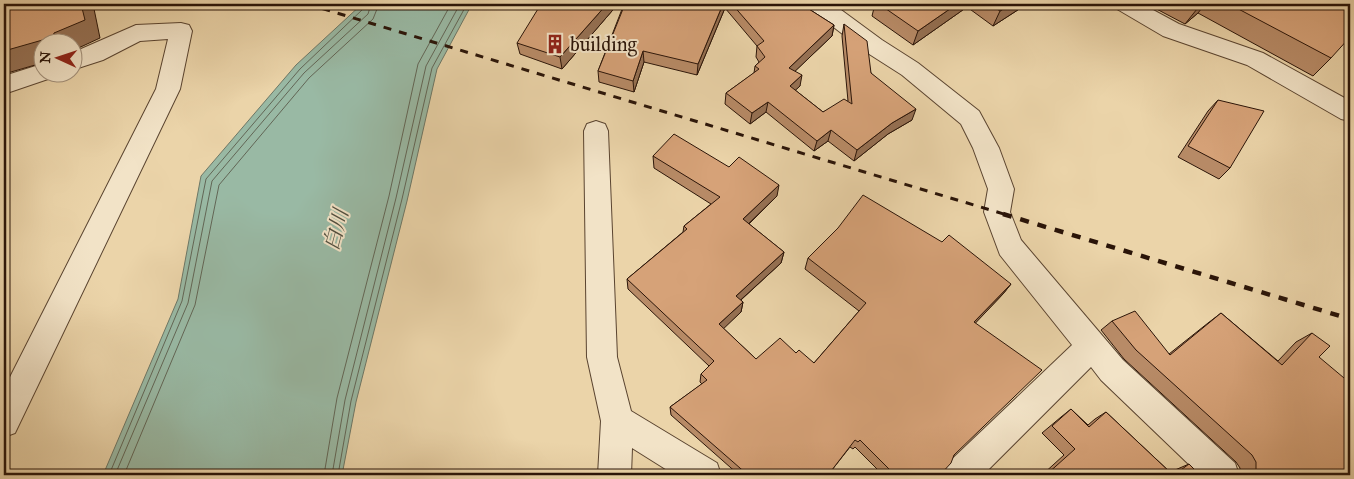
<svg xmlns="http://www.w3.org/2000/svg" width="1354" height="479" font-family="'IM FELL Great Primer','Noto Serif JP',serif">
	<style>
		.water { fill: #99b9a4; stroke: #6d7766 }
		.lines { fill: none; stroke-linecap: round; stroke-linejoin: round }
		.shore { stroke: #626656; stroke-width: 1 }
		.minor-casing { stroke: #5a4430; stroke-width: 2 }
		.minor { fill: #f2e3c7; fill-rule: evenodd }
		.rail-far1 { stroke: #2a1408; stroke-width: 3; stroke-dasharray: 8 8; stroke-linecap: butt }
		.rail { stroke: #2a1408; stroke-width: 4.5; stroke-dasharray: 9 9; stroke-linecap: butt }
		.wall { fill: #b88b67; stroke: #2a1408 }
		.shaded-wall { fill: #967154; stroke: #2a1408 }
		.building { fill: #d6a278; stroke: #2a1408 }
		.labels { text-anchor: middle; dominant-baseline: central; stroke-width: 4; stroke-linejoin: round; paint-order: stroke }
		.poi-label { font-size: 20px; fill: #2a1408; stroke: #f2e3c7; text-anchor: start }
		.water-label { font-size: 21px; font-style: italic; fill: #514e3f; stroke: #f2e3c7 }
	</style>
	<rect width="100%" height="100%" fill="#ebd4a9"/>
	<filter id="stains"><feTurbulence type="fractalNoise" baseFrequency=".004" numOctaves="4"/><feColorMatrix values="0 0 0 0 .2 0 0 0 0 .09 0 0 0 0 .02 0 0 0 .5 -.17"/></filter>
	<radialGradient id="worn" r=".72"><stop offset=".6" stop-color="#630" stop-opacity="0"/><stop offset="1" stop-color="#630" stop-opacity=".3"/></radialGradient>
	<path class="water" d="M 362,4 L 472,4 L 437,69 L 407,201 L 356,402 L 342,475 L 103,475 L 178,299 L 201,176 L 296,65 Z"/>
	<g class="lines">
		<g class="shore">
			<path d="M 109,475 L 182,301 L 206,179 L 300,69 L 363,9 L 365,4"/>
			<path d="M 115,475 L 188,303 L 212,181 L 304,73 L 368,14 L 371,4"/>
			<path d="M 124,475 L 195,305 L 219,185 L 309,78 L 373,19 L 379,4"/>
			<path d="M 324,475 L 337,398 L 389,196 L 418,64 L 451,4"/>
			<path d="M 332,475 L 345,400 L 396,198 L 426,66 L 460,4"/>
			<path d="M 338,475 L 351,401 L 402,199 L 432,68 L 467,4"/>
		</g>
		<defs>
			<g id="minor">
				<path d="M 807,4 L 833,4 L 882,40 L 918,63 L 979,111 L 999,148 L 1014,189 L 1010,212 L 1021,240 L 1123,360 L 1235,463 L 1239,475 L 1200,475 L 1101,380 L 1091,367 L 983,475 L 944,475 L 948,463 L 1072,345 L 1000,255 L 984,212 L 988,189 L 973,148 L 961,124 L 902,75 L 866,52 L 810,9 Z"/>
				<path d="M 1114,4 L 1142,4 L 1179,24 L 1263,53 L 1350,101 L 1350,121 L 1341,119 L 1247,65 L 1163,36 L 1117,9 Z"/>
				<path d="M 181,23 L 189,25 L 192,31 L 180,89 L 15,433 L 4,437 L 4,389 L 156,89 L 168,39 L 140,41 L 103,60 L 72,70 L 72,53 L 136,25 Z"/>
				<path d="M 42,64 L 42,72 L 55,72 L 51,78 L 4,94 L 4,76 Z"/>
				<path d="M 596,121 L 605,124 L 608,131 L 617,357 L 631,411 L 717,463 L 721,475 L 675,475 L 632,448 L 631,475 L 598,475 L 601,421 L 587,357 L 584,131 L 587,124 Z"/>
			</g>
		</defs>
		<use href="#minor" class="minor-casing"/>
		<use href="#minor" class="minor"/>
		<path class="rail-far1" d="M 307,4 L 1007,215"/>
		<path class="rail" d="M 1003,214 L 1350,319"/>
	</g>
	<g class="wall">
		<path d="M 618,4 L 562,69 L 520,54 L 517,43 Z"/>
		<path d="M 624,4 L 801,4 L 834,25 L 832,36 L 795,71 L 800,86 L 795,90 L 823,112 L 848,101 L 842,36 L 844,24 L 871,73 L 912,120 L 888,134 L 854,161 L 828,141 L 814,151 L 766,112 L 750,124 L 725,104 L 726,93 L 754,73 L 755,66 L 759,62 L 756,57 L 757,46 L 725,8 L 697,75 L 644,62 L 634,92 L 599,82 L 598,71 Z"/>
		<path d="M 875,4 L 1027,4 L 993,26 L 967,7 L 913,45 L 872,16 Z"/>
		<path d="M 1147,4 L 1350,4 L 1331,58 L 1313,76 L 1198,13 L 1185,24 Z"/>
		<path d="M 1218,100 L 1230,168 L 1219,179 L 1178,157 L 1208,111 Z"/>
		<path d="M 653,156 L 777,196 L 749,224 L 784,252 L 781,263 L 741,300 L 743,302 L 741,312 L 723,328 L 756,359 L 796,353 L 814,363 L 859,311 L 805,269 L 808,258 L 1011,284 L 1003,294 L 975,323 L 954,455 L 940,475 L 883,475 L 855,447 L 853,449 L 850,447 L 828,475 L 739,475 L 671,415 L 670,407 L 702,384 L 700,382 L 701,374 L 709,366 L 628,289 L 627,279 L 683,232 L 684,226 L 711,204 L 654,168 Z"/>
		<path d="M 1221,313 L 1278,361 L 1296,342 L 1312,333 L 1319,357 L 1350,475 L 1236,475 L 1240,474 L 1240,468 L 1236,462 L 1124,359 L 1101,330 L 1112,321 L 1169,354 L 1208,323 Z"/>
		<path d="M 1071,409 L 1088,425 L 1095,419 L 1106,412 L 1171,473 L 1175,470 L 1189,464 L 1200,475 L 1042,475 L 1064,455 L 1042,433 L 1061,417 Z"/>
	</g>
	<g class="shaded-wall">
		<path d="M 81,4 L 93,4 L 100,38 L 72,51 L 72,42 L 42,42 L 42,63 L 4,74 L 4,51 L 54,33 Z"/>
		<path d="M 607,4 L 618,4 L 562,69 L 560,57 Z"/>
		<path d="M 723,4 L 726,4 L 725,8 L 697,75 L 698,64 Z"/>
		<path d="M 957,4 L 968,4 L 967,7 L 913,45 L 918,31 Z"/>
		<path d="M 1012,4 L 1027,4 L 993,26 L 1000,11 Z"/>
		<path d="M 1201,4 L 1205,4 L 1198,13 L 1185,24 Z"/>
		<path d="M 834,25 L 832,36 L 787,79 L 789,68 Z"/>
		<path d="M 643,51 L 644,62 L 634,92 L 633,81 Z"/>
		<path d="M 802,75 L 800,86 L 788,97 L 790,86 Z"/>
		<path d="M 768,102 L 766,112 L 750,124 L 752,113 Z"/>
		<path d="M 916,109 L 912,120 L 888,134 L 854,161 L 857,150 L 892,123 Z"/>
		<path d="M 831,130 L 828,141 L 814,151 L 817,141 Z"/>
		<path d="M 779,185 L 777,196 L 742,230 L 743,219 Z"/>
		<path d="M 784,252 L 781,263 L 734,306 L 736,296 Z"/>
		<path d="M 1011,284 L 1003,294 L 967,332 L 974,322 Z"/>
		<path d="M 743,302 L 741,312 L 718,334 L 719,324 Z"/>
	</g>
	<g class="building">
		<path d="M 4,4 L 81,4 L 85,20 L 54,33 L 53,37 L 4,51 Z"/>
		<path d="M 541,4 L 607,4 L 560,57 L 517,43 Z"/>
		<path d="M 625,4 L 723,4 L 698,64 L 643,51 L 633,81 L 598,71 Z"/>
		<path d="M 732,4 L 801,4 L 834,25 L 789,68 L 802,75 L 790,86 L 823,112 L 844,99 L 852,104 L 844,24 L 867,41 L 871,73 L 916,109 L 892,123 L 857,150 L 831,130 L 817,141 L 768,102 L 752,113 L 726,93 L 759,69 L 755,66 L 765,57 L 757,46 L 764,41 Z"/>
		<path d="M 879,4 L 957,4 L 918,31 Z"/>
		<path d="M 989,4 L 1012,4 L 1000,11 Z"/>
		<path d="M 1229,4 L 1350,4 L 1350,37 L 1331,58 Z"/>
		<path d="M 1218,100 L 1264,111 L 1230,168 L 1188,146 Z"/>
		<path d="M 674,134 L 729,167 L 739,157 L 779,185 L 743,219 L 784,252 L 736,296 L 743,302 L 719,324 L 756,359 L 780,338 L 796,353 L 799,350 L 814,363 L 866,303 L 808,258 L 838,228 L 863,195 L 942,242 L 949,235 L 1011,284 L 974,322 L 1042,370 L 954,455 L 951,463 L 940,475 L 895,475 L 860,440 L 858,442 L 855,440 L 828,475 L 748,475 L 670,407 L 707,380 L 701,374 L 714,361 L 627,279 L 687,229 L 684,226 L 720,197 L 653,156 Z"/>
		<path d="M 1135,311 L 1170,355 L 1221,313 L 1282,365 L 1312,333 L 1330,346 L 1319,357 L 1350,383 L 1350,475 L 1243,475 L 1247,471 L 1256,470 L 1256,462 L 1252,455 L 1136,350 L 1112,321 Z"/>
		<path d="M 1071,409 L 1089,427 L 1106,412 L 1173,475 L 1046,475 L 1075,449 L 1052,426 Z"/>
		<path d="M 1189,464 L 1200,475 L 1174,475 Z"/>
	</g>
	<defs>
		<symbol id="building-bare" viewBox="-9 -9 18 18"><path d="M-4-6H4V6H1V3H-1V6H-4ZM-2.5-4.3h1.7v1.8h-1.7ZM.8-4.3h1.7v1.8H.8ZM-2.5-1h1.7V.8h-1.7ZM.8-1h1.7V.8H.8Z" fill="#8f2418" stroke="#f2e3c7" stroke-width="2.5" paint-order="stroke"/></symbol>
	</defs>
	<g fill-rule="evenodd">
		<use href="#building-bare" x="541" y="30" width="28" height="28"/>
	</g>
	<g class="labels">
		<g class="poi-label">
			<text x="570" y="44">building</text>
		</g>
		<g class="water-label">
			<text transform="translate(336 230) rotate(-75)">白川</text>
		</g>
	</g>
	<rect width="1354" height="479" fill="none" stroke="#ebd4a9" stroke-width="20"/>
	<rect x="5" y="5" width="1344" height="469" fill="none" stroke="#2a1408" stroke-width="2.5"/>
	<rect x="10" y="10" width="1334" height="459" fill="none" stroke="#2a1408"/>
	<g transform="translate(58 58) rotate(273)"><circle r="24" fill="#f2e3c7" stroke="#a2907b"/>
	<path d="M0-4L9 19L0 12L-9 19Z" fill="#8f2418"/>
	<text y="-8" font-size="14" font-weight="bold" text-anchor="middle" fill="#2a1408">N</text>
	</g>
	<rect width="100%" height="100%" filter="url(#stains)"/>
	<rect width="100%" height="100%" fill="url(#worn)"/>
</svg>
